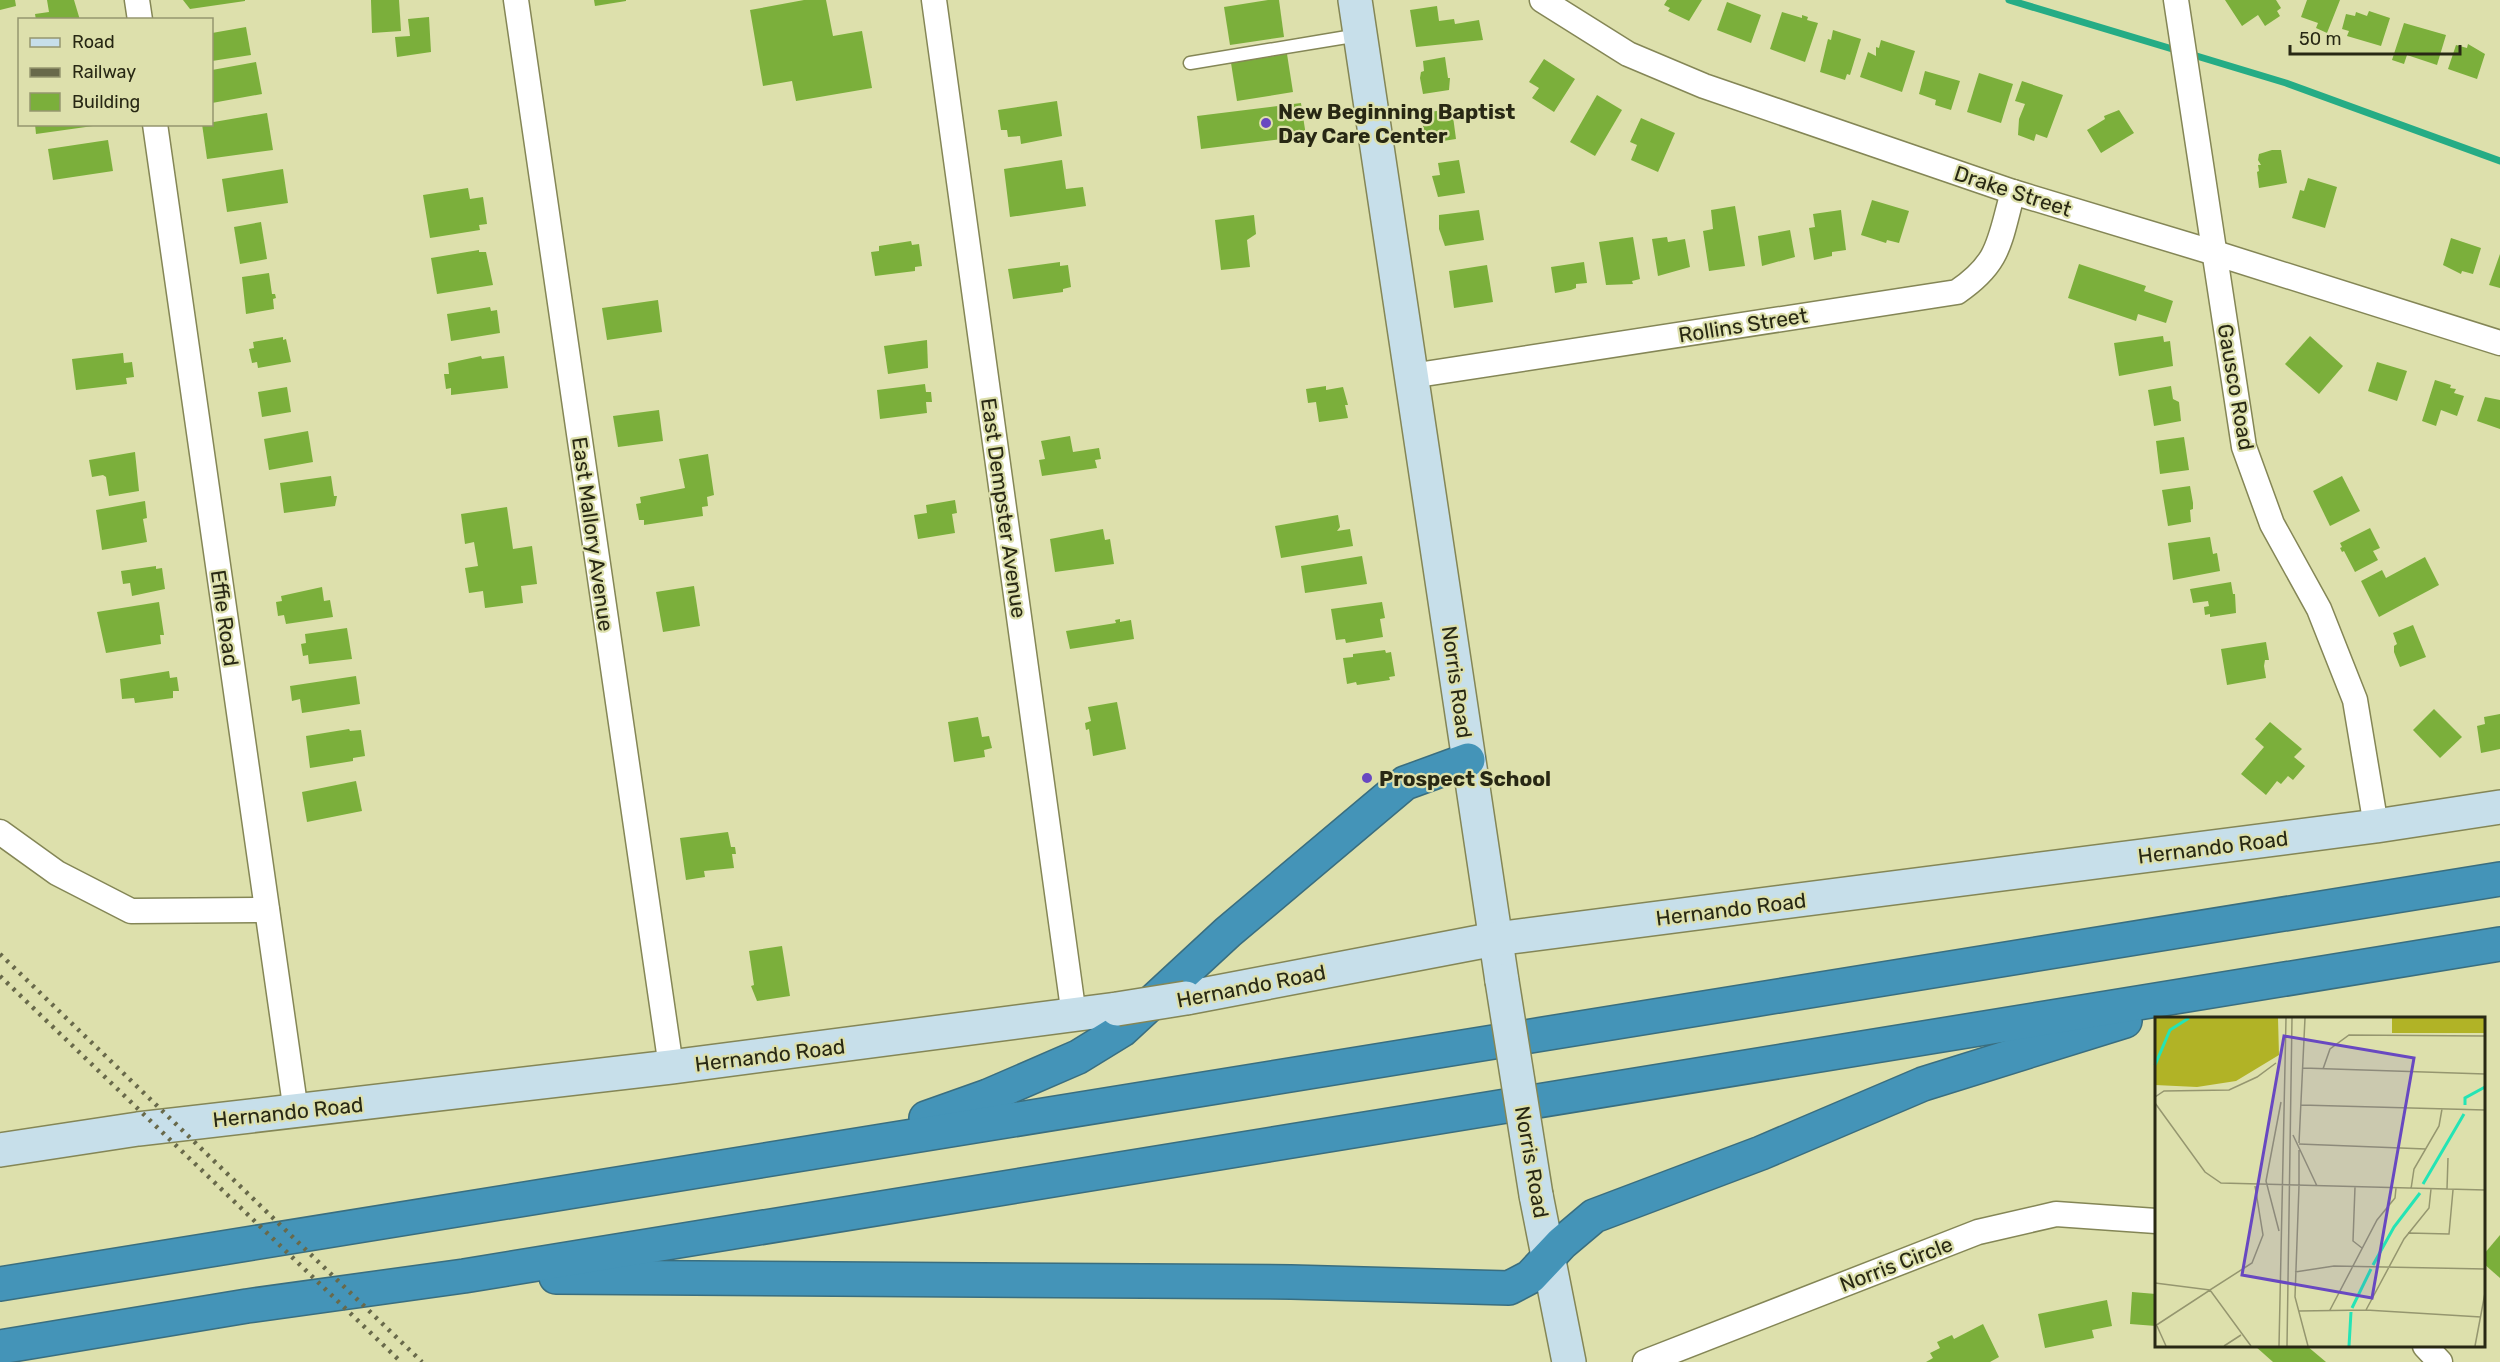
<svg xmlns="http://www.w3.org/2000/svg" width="2500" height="1362" font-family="Rubik,sans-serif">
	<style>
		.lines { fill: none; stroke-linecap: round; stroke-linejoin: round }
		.stream { stroke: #25ac85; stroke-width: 7 }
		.building { fill: #7baf3b }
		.lane-casing { stroke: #848656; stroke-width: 15 }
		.street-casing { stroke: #848656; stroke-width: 27 }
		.secondary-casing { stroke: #848656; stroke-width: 36 }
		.highway-casing { stroke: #3a6e7f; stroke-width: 36 }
		.lane { stroke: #fff; stroke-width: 12 }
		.street { stroke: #fff; stroke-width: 24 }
		.secondary { stroke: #c7dfea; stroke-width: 33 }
		.highway { stroke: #4494b8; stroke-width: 33 }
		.rail { stroke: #68694a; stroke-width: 4.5; stroke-dasharray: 3 6; stroke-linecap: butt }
		.secondary-bridge-casing { stroke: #848656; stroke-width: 36; stroke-linecap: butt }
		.secondary-bridge { stroke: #c7dfea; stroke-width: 33 }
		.poi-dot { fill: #6848c1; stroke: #dde0ac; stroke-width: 2 }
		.labels { text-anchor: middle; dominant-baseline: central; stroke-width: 4.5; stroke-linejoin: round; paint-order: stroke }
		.poi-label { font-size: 21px; font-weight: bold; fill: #282814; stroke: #dde0ac; text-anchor: start }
		.street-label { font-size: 21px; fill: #282814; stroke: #dde0ac }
		.inset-river { fill: none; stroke: #24e4b5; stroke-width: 3 }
		.inset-road { fill: none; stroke: #95966f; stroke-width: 1.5 }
		.view { fill: #6848c1; fill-opacity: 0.15; stroke: #6848c1; stroke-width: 3 }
		.inset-edge { fill: none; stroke: #282814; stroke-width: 3 }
	</style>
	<rect width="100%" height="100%" fill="#dde0ac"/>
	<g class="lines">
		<g class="stream">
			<path d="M 2009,0 L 2179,51"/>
			<path d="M 2190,54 L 2286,83 L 2500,161"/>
		</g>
	</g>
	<g class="building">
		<path d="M 0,0 L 15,0 L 16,6 L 0,10 Z"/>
		<path d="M 47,0 L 74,0 L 80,20 L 36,20 L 35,14 L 49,12 Z"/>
		<path d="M 183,0 L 245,0 L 245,1 L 190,9 Z"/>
		<path d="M 371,0 L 399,0 L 401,31 L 372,33 Z"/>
		<path d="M 594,0 L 626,0 L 626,1 L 595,6 Z"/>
		<path d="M 804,0 L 826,0 L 833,36 L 862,31 L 872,88 L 796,101 L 792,81 L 763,86 L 750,10 Z"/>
		<path d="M 1268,0 L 1279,0 L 1284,37 L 1230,45 L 1224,7 Z"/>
		<path d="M 1667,0 L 1702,0 L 1689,21 L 1668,11 L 1670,8 L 1664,5 Z"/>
		<path d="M 2225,0 L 2276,0 L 2281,8 L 2277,11 L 2280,16 L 2265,26 L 2258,15 L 2242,26 Z"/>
		<path d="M 2307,0 L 2340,0 L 2327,33 L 2316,28 L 2318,23 L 2301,17 Z"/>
		<path d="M 1727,2 L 1761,15 L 1751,43 L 1717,30 Z"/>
		<path d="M 1437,6 L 1439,21 L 1454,19 L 1455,24 L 1479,20 L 1483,40 L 1416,47 L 1410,10 Z"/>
		<path d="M 2369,11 L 2390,18 L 2381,46 L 2347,36 L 2349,31 L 2342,29 L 2346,14 L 2355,16 L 2356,12 L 2367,16 Z"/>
		<path d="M 1782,12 L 1802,18 L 1802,15 L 1808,17 L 1807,20 L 1818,23 L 1805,62 L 1770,49 Z"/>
		<path d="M 429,17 L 431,52 L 397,57 L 395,37 L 410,36 L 408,19 Z"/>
		<path d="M 2404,23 L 2446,35 L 2437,65 L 2407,55 L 2404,64 L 2392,60 Z"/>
		<path d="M 246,27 L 251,55 L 212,61 L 212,33 Z"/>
		<path d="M 1833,30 L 1861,39 L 1850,75 L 1847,74 L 1845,80 L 1820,72 L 1828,39 L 1831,40 Z"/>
		<path d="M 1881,40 L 1915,51 L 1902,92 L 1860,77 L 1868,52 L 1876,56 L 1876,47 L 1879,48 Z"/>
		<path d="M 2468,44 L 2485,54 L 2477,79 L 2448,69 L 2456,45 L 2467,48 Z"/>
		<path d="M 1287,54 L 1293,92 L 1237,101 L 1231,63 Z"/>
		<path d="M 1445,57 L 1448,78 L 1450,78 L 1449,90 L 1423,94 L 1420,78 L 1421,72 L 1424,71 L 1423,61 Z"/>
		<path d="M 1544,59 L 1575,79 L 1554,112 L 1532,98 L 1539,88 L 1529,82 Z"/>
		<path d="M 256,62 L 262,94 L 212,103 L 212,70 Z"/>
		<path d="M 1925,71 L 1960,81 L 1951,110 L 1935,105 L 1936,100 L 1919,94 Z"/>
		<path d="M 1979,73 L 2013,84 L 2001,123 L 1967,112 Z"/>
		<path d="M 2022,81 L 2063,95 L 2047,138 L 2036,134 L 2034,141 L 2018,135 L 2019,119 L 2025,104 L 2015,101 Z"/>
		<path d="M 1597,95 L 1622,110 L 1595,156 L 1570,142 Z"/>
		<path d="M 1057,101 L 1062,136 L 1021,144 L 1020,136 L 1008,137 L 1007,130 L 1001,130 L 998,110 Z"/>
		<path d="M 1301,103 L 1306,136 L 1201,149 L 1197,116 Z"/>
		<path d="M 1452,109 L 1456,139 L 1430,143 L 1428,132 L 1424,133 L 1421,113 Z"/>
		<path d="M 2119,110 L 2134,133 L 2101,153 L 2087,130 L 2105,119 L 2104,116 Z"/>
		<path d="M 267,113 L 273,150 L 207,159 L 202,124 Z"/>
		<path d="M 1641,118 L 1675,133 L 1658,172 L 1631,160 L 1637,145 L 1630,142 Z"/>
		<path d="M 35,124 L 93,124 L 93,126 L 36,134 Z"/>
		<path d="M 108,140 L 113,171 L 53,180 L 48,149 Z"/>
		<path d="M 2272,150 L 2281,150 L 2287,183 L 2259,188 L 2257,172 L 2259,171 L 2258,165 L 2261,165 L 2258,160 L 2259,154 Z"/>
		<path d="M 1062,160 L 1066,189 L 1083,187 L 1086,206 L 1010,217 L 1004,169 Z"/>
		<path d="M 1459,160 L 1465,193 L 1438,197 L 1432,176 L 1440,175 L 1438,163 Z"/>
		<path d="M 283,169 L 288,203 L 227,212 L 222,179 Z"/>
		<path d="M 2308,178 L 2337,187 L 2325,228 L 2292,218 L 2300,190 L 2304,191 Z"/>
		<path d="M 468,188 L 470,199 L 483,197 L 487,224 L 479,225 L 480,230 L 430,238 L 423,195 Z"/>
		<path d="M 1872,200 L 1909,211 L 1899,243 L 1887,240 L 1886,243 L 1861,235 Z"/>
		<path d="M 1735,206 L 1745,266 L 1709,271 L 1703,231 L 1713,229 L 1711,210 Z"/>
		<path d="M 1479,210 L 1484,240 L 1445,246 L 1439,229 L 1439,215 Z"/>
		<path d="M 1841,210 L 1846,250 L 1832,252 L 1832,256 L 1814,260 L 1809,228 L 1815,227 L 1813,214 Z"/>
		<path d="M 1254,215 L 1256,234 L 1247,240 L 1250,267 L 1221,270 L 1215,220 Z"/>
		<path d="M 261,222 L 267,259 L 240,264 L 234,227 Z"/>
		<path d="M 1790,230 L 1795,257 L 1762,266 L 1758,236 Z"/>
		<path d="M 1633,237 L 1640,279 L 1632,281 L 1633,284 L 1606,285 L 1599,242 Z"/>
		<path d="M 1667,237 L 1668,242 L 1685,239 L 1690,267 L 1658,276 L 1652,239 Z"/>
		<path d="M 2451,238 L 2481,248 L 2473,274 L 2462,271 L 2461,274 L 2443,265 Z"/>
		<path d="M 911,241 L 912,245 L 919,244 L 922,266 L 915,267 L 915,271 L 875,276 L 871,252 L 879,251 L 879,246 Z"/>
		<path d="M 479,250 L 479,252 L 486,252 L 493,285 L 437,294 L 431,258 Z"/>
		<path d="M 2500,254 L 2500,288 L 2489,285 Z"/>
		<path d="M 1060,262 L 1060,266 L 1068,265 L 1071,287 L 1063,289 L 1063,292 L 1013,299 L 1008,269 Z"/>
		<path d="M 1584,262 L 1587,283 L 1576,284 L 1576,288 L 1571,290 L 1555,293 L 1551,267 Z"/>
		<path d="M 2079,264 L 2146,286 L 2144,291 L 2173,301 L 2166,323 L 2138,314 L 2136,321 L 2068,298 Z"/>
		<path d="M 1487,265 L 1493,302 L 1454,308 L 1449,271 Z"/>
		<path d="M 269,273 L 272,294 L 275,294 L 276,298 L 273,299 L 274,309 L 246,314 L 242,277 Z"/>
		<path d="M 658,300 L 662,332 L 607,340 L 602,308 Z"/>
		<path d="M 490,307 L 491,311 L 497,310 L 500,333 L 451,341 L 447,314 Z"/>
		<path d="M 2163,336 L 2164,342 L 2170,341 L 2173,366 L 2119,376 L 2114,343 Z"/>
		<path d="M 2310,336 L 2343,366 L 2319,394 L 2285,364 Z"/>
		<path d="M 283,337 L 283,340 L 286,339 L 291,362 L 258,368 L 257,362 L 252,363 L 249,349 L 254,348 L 253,342 Z"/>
		<path d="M 927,340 L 928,368 L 888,374 L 884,346 Z"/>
		<path d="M 123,353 L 124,363 L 132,362 L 134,377 L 126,378 L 127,384 L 76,390 L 72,359 Z"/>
		<path d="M 481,356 L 482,359 L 504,356 L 508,388 L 451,395 L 451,388 L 446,389 L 444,374 L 449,374 L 448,363 Z"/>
		<path d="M 2377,362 L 2407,371 L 2397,401 L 2368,391 Z"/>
		<path d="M 2435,380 L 2451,385 L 2450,388 L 2456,389 L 2454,393 L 2464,396 L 2457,416 L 2441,410 L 2436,426 L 2422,421 Z"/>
		<path d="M 925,384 L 926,392 L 931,392 L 932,402 L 926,402 L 927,413 L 880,419 L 877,390 Z"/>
		<path d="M 1326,386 L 1326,390 L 1343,387 L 1348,405 L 1345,405 L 1348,418 L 1319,422 L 1316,402 L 1308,403 L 1306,389 Z"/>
		<path d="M 2171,386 L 2173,399 L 2179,402 L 2181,421 L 2154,426 L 2148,390 Z"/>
		<path d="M 287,387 L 291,412 L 262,417 L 258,392 Z"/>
		<path d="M 2485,397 L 2500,400 L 2500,429 L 2477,421 Z"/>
		<path d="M 659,410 L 663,441 L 618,447 L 613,416 Z"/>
		<path d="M 308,431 L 313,462 L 269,470 L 264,439 Z"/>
		<path d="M 1070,436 L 1073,452 L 1099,448 L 1101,459 L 1095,460 L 1097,468 L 1042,476 L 1039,460 L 1045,459 L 1041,441 Z"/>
		<path d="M 2184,437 L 2189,470 L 2160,474 L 2156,441 Z"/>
		<path d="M 135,452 L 139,491 L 109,496 L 106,477 L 103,475 L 92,477 L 89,460 Z"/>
		<path d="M 708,454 L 714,495 L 707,497 L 708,506 L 702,507 L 703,516 L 644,525 L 644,520 L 639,520 L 636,504 L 641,503 L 640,497 L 685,488 L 679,459 Z"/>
		<path d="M 331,476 L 334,496 L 337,496 L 335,506 L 284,513 L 280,483 Z"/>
		<path d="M 2342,476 L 2360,511 L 2330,526 L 2313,491 Z"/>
		<path d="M 2190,486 L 2193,503 L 2193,509 L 2190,510 L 2191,522 L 2168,526 L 2162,490 Z"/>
		<path d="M 955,500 L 957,513 L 952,514 L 955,533 L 918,539 L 914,515 L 927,513 L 926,505 Z"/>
		<path d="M 145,501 L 147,518 L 143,519 L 147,542 L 102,550 L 96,510 Z"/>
		<path d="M 507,507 L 513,549 L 532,546 L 537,584 L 521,586 L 523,603 L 485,608 L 483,591 L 469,593 L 465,568 L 478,566 L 474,542 L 465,544 L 461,514 Z"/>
		<path d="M 1338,515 L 1340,527 L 1337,531 L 1350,529 L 1353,546 L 1281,558 L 1275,526 Z"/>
		<path d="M 2370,528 L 2380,548 L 2373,551 L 2378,560 L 2355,572 L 2344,551 L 2342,552 L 2340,548 L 2342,547 L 2340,543 Z"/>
		<path d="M 1103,529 L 1105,540 L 1110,539 L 1114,564 L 1055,572 L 1050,539 Z"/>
		<path d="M 2210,537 L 2213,554 L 2217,553 L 2220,571 L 2173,580 L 2168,543 Z"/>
		<path d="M 1362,556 L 1367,584 L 1305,593 L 1301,566 Z"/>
		<path d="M 2425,557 L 2439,585 L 2379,617 L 2361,581 L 2382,570 L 2386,578 Z"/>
		<path d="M 156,566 L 156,569 L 162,568 L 165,589 L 132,596 L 130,583 L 123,584 L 121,571 Z"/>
		<path d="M 2231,582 L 2233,594 L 2235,594 L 2236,613 L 2210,617 L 2210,614 L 2205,615 L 2204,607 L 2209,606 L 2208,601 L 2193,603 L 2190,589 Z"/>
		<path d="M 694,586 L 700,626 L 663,632 L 656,592 Z"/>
		<path d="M 322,587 L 324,601 L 330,600 L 333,617 L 286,624 L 284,615 L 278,616 L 276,602 L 282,601 L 281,596 Z"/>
		<path d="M 159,602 L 164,635 L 160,635 L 161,644 L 106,653 L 97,612 Z"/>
		<path d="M 1382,602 L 1385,618 L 1380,619 L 1383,637 L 1346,643 L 1345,639 L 1336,640 L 1331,609 Z"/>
		<path d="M 1120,619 L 1120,622 L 1131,620 L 1134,639 L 1070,649 L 1066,631 L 1116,623 L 1115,620 Z"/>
		<path d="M 2413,625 L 2426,657 L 2400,667 L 2394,652 L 2394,646 L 2397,644 L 2393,633 Z"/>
		<path d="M 347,628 L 352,659 L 309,664 L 308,655 L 303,656 L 301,644 L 306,643 L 305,634 Z"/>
		<path d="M 2266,642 L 2269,660 L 2265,660 L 2264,666 L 2266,678 L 2227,685 L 2221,649 Z"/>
		<path d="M 1385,650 L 1386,653 L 1391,652 L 1395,676 L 1389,677 L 1390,680 L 1357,685 L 1356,682 L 1347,684 L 1343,658 L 1353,657 L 1353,654 Z"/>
		<path d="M 169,671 L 170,678 L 177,677 L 179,691 L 173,691 L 173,698 L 135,703 L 134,698 L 122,699 L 120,679 Z"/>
		<path d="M 356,676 L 360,704 L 302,713 L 300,699 L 292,701 L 290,686 Z"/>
		<path d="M 1117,702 L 1126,749 L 1093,756 L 1089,729 L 1086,730 L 1085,723 L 1091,721 L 1088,707 Z"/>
		<path d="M 2434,709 L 2462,737 L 2440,758 L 2413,730 Z"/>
		<path d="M 2500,714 L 2500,749 L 2481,753 L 2477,726 L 2485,724 L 2484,717 Z"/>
		<path d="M 978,717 L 982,737 L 989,736 L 992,748 L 984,750 L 985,757 L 954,762 L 948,722 Z"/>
		<path d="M 2270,722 L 2302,749 L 2294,757 L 2305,766 L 2293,780 L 2288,776 L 2281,784 L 2277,781 L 2266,795 L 2241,774 L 2264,747 L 2255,739 Z"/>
		<path d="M 349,729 L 350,731 L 361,730 L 365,756 L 353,758 L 353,761 L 310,768 L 306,736 Z"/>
		<path d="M 356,781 L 362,811 L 307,822 L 302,792 Z"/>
		<path d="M 728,832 L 731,847 L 735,847 L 736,854 L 732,854 L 734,868 L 704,871 L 705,877 L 686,880 L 680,838 Z"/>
		<path d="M 782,946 L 790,996 L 757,1001 L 751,986 L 754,985 L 749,951 Z"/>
		<path d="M 2500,1235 L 2500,1278 L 2484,1264 L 2484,1254 Z"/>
		<path d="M 2132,1292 L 2156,1294 L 2156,1326 L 2130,1324 Z"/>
		<path d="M 2107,1300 L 2112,1326 L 2092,1330 L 2094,1338 L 2045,1348 L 2038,1314 Z"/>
		<path d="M 1983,1324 L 1999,1357 L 1990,1362 L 1926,1362 L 1933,1358 L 1930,1353 L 1940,1348 L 1937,1342 L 1952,1335 L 1954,1339 Z"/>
		<path d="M 2255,1346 L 2307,1346 L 2326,1362 L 2273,1362 Z"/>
	</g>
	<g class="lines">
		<defs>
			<path id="lane" d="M 1190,63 L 1359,35"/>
			<g id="street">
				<path d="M 137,0 L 140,20"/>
				<path d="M 516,0 L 671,1067"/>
				<path d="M 934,0 L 1074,1016"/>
				<path d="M 1542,0 L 1628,54 L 1704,86 L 2013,192 L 2215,253 L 2500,343"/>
				<path d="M 2176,0 L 2244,447 L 2272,524 L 2319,609 L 2355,700 L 2376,826"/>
				<path d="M 155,124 L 296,1112"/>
				<path d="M 1411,376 L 1957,292 C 2001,262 1999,241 2013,192"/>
				<path d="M 0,832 L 57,873 L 131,911 L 267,910"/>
				<path d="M 2425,1346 L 2440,1362"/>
				<path d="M 1645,1362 L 1978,1232 L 2056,1214 L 2156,1221"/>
			</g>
			<g id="secondary">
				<path d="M 1355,0 L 1502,981"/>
				<path d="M 1186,998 L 1495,939 L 2376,826 L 2500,807"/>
				<path d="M 0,1150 L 138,1129 L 671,1067 L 1117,1009"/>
				<path d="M 1536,1195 L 1569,1362"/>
			</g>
			<g id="highway">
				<path d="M 926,1118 L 988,1096 L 1078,1057 L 1122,1030 L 1228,932 L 1405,783 L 1468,760"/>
				<path d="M 556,1277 L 1291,1282 L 1509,1288 L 1530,1277 L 1562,1243 L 1594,1216 L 1761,1153 L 1923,1084 L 2125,1021"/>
				<path d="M 0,1284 L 2500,879"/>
				<path d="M 0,1347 L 247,1306 L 464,1276 L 2500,944"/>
			</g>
		</defs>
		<use href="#lane" class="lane-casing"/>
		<use href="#street" class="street-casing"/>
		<use href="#secondary" class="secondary-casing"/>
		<use href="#highway" class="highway-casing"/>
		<use href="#lane" class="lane"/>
		<use href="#street" class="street"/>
		<use href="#secondary" class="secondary"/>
		<use href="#highway" class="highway"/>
		<g class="rail">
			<path d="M 0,954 L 422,1362"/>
			<path d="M 0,976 L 401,1362"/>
		</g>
		<defs>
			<g id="secondary-bridge">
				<path d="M 1502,981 L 1536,1195"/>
				<path d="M 1117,1009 L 1186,998"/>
			</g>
		</defs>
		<use href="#secondary-bridge" class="secondary-bridge-casing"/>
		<use href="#secondary-bridge" class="secondary-bridge"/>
	</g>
	<g class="poi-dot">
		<circle cx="1266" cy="123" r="6"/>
		<circle cx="1367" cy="778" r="6"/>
	</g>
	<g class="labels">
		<g class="poi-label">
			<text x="1278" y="111">New Beginning Baptist<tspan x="1278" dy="24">Day Care Center</tspan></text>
			<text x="1379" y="778">Prospect School</text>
		</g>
		<g class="street-label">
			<text transform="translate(2013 191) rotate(18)">Drake Street</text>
			<text transform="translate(1743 325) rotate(-9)">Rollins Street</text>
			<text transform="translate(2236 387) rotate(80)">Gausco Road</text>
			<text transform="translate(1004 508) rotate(82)">East Dempster Avenue</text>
			<text transform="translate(593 534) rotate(82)">East Mallory Avenue</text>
			<text transform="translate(225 618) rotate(82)">Effie Road</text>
			<text transform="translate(1457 682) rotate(82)">Norris Road</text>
			<text transform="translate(2213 847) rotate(-7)">Hernando Road</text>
			<text transform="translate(1731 909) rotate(-7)">Hernando Road</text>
			<text transform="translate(1251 986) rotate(-11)">Hernando Road</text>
			<text transform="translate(770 1055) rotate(-7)">Hernando Road</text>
			<text transform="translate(288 1112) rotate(-6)">Hernando Road</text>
			<text transform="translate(1532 1162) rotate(80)">Norris Road</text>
			<text transform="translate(1896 1264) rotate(-21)">Norris Circle</text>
		</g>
	</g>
	<g transform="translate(2155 1017)">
		<rect width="330" height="330" fill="#dde0ac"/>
		<path d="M 0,1 L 123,1 L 124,38 L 81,64 L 42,70 L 0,68 ZM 237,1 L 330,1 L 330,16 L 237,16 Z" fill="#b1b326"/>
		<path class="inset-river" d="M 0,48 L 15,13 L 34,1M 310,88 L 310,81 L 330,70M 268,167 L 309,97M 218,248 L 239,210 L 265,176M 197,291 L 216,252M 194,329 L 196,295"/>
		<path class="inset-road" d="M 148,51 L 330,57M 168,52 L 175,32 L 194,18 L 330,19M 0,80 L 9,74 L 74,73 L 102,60 L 121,46M 0,86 L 50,155 L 66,166 L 330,173M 146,88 L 330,93M 138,118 L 162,169M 144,126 L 150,1M 144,127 L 271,132M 144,133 L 144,168M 144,169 L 140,280 L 153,329M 200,170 L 198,224 L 207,231M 256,172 L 259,152 L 284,109 L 287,92M 292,172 L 293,141M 124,214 L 111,164 L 126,85M 253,216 L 294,217 L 298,173M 140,255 L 179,249 L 330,252M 0,266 L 55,273 L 97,246 L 108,218 L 100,169M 175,293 L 222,203 L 240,181 L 241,171M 211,293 L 249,222 L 274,191 L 276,172M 144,294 L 211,293 L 326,300M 0,309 L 55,273 L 96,329M 2,309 L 11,329M 69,329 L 86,318M 124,329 L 131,1M 132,329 L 137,1M 320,329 L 330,276"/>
		<path class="view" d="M 129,19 L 259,41 L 217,281 L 87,258 Z"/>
		<rect width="330" height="330" class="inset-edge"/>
	</g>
	<rect x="18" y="18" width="195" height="108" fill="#dde0ac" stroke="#95966f" stroke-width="1.5"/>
	<rect x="30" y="38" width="30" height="9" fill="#c7dfea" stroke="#95966f" stroke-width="1.5"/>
	<text x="72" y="48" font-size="18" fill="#282814">Road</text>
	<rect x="30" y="68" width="30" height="9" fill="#68694a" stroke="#95966f" stroke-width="1.5"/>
	<text x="72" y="78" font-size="18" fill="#282814">Railway</text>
	<rect x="30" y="93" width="30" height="18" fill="#7baf3b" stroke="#95966f" stroke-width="1.5"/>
	<text x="72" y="108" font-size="18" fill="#282814">Building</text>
	<path d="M2290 45v9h170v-9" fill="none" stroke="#282814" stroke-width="3"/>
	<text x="2299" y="45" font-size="18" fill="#282814" stroke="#dde0ac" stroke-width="4.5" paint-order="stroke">50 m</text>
</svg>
